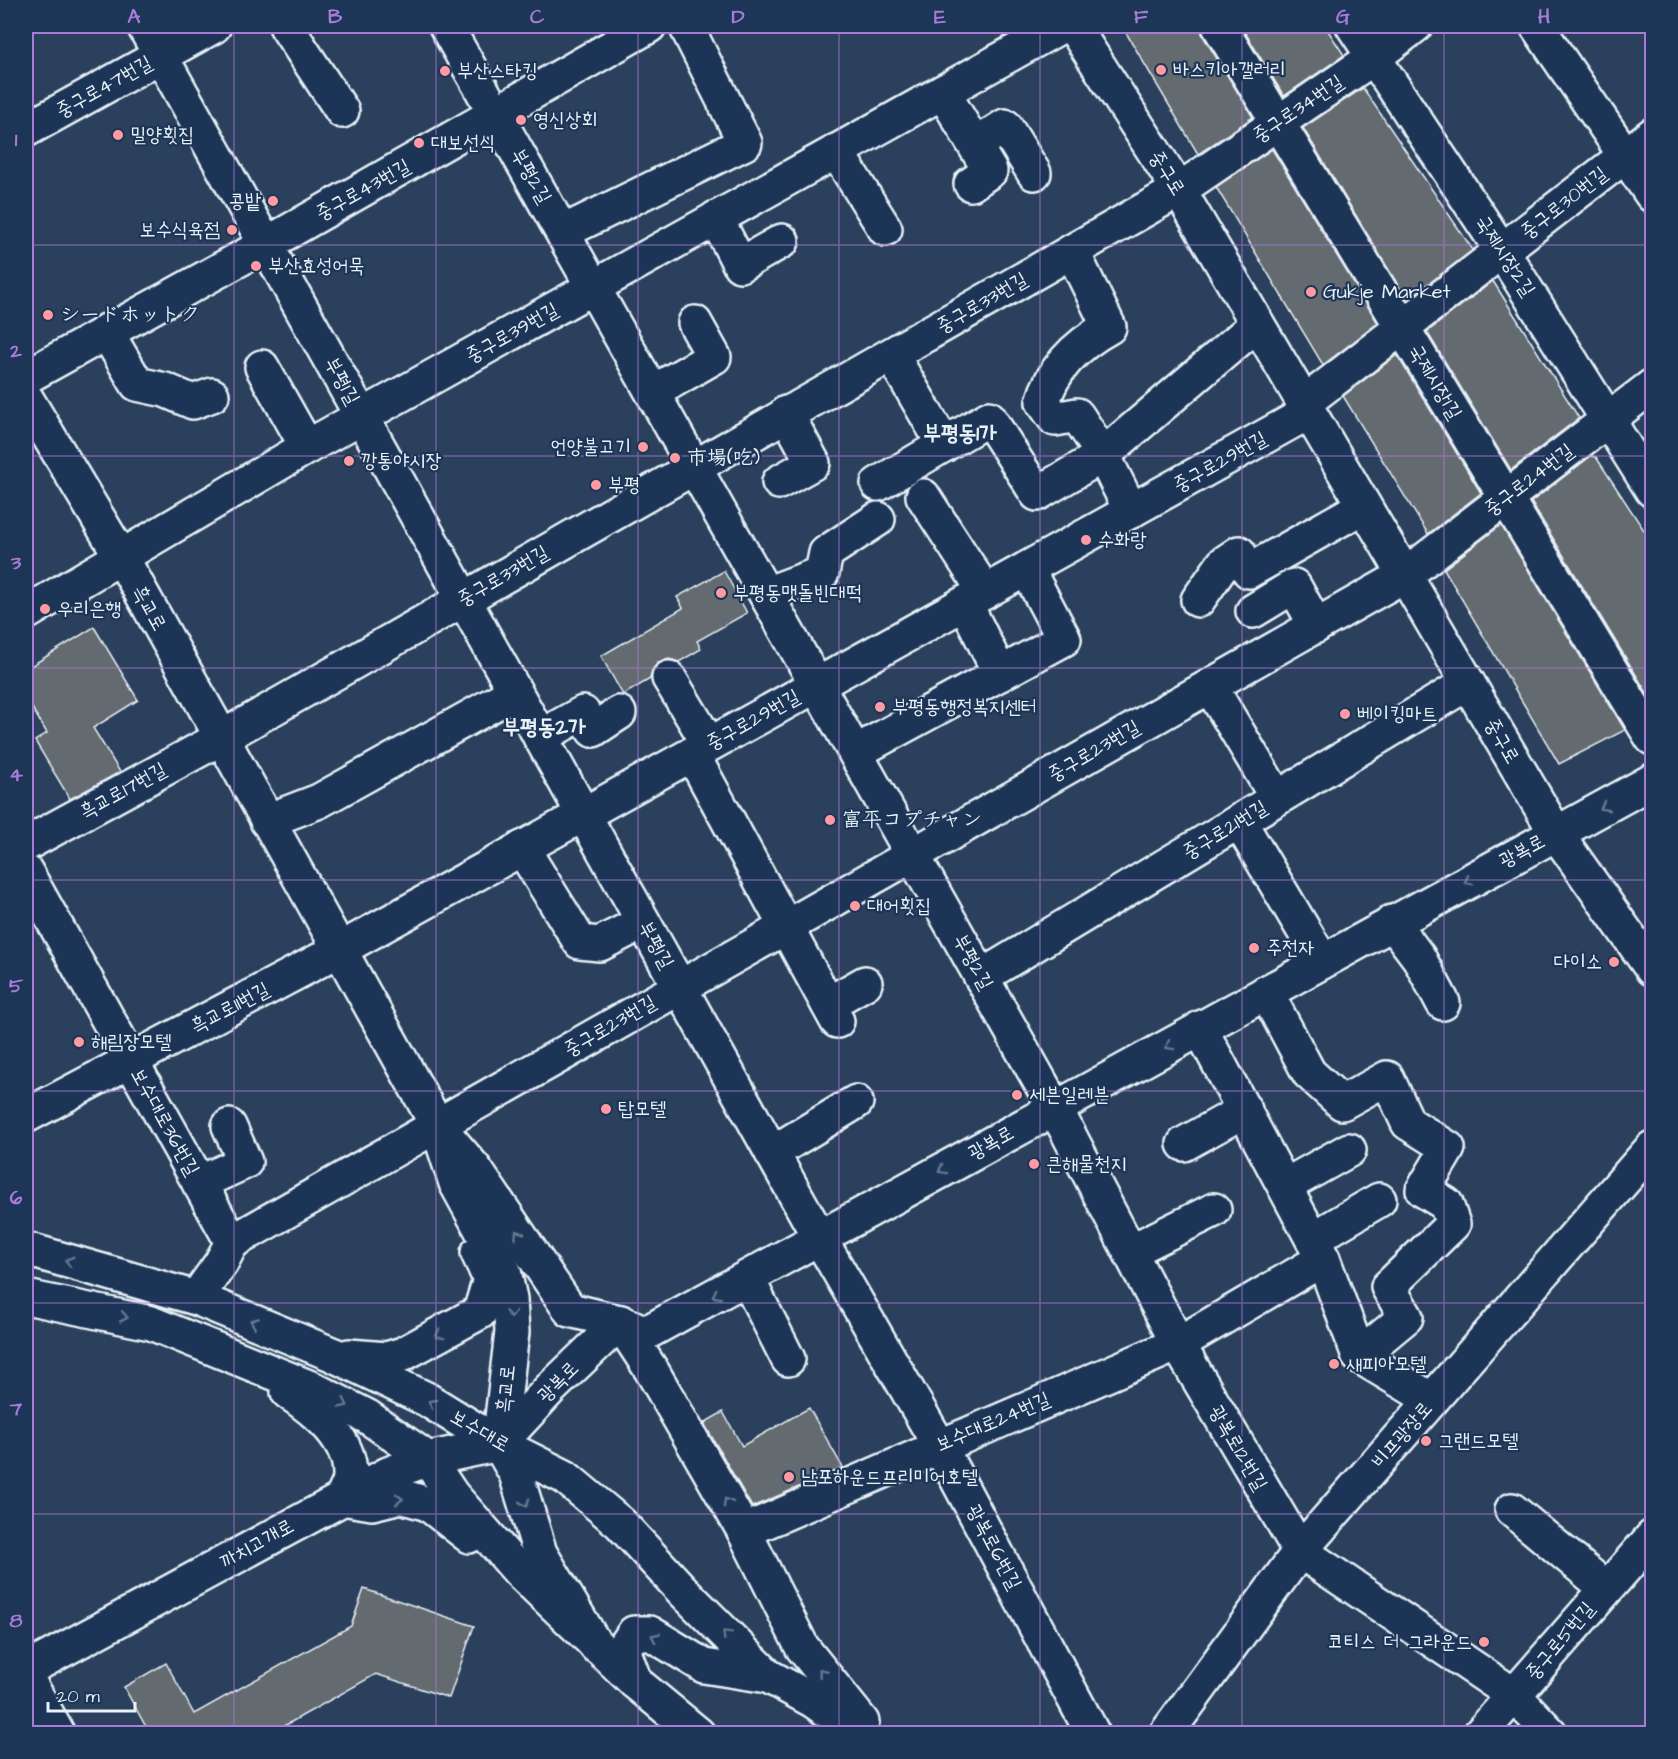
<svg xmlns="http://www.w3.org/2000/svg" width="1678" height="1759" font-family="'Architects Daughter','LXGW WenKai TC','Poor Story','Klee One',sans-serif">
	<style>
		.building { fill: #646a6f; stroke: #e8f1f8; stroke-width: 1.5 }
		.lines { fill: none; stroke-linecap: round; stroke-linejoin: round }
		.minor-casing { stroke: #e8f1f8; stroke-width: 38 }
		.major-casing { stroke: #e8f1f8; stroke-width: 38 }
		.minor { stroke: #1d3557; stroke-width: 33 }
		.major { stroke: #1d3557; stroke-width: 33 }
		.oneway { stroke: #64778f }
		.grid { fill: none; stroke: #a77bd6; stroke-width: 1.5; stroke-opacity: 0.55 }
		.poi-dot { fill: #ff9aa2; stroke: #1d3557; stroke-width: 2 }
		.labels { text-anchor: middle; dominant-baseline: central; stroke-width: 4.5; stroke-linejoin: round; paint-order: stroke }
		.poi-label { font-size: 20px; fill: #e8f1f8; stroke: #1d3557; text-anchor: start }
		.street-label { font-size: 20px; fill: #e8f1f8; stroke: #1d3557 }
		.quarter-label { font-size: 22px; font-weight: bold; fill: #e8f1f8; stroke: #1d3557 }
		.neatline { fill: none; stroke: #a77bd6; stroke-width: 2 }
		.grid-label { font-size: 20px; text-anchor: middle; font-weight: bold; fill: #a77bd6 }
	</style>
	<rect width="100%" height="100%" fill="#2b405c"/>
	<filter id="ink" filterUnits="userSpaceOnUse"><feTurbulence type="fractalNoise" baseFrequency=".0167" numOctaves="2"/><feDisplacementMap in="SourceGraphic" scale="12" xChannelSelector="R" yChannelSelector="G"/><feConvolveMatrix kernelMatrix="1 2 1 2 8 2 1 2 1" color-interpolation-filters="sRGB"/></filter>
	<g filter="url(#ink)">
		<g class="building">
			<path d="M 1122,26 L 1200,26 L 1203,36 L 1253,117 L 1198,154 Z"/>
			<path d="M 1241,26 L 1325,26 L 1344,55 L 1284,96 Z"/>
			<path d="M 1363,88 L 1473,250 L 1407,300 L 1303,128 Z"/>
			<path d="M 1272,149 L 1378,323 L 1323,365 L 1216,187 Z"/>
			<path d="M 1493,281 L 1579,418 L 1511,470 L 1427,332 Z"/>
			<path d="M 1397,355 L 1481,493 L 1428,534 L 1343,396 Z"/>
			<path d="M 1591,456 L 1596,457 L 1653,544 L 1653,703 L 1531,502 Z"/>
			<path d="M 1501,525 L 1625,730 L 1559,764 L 1444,569 Z"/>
			<path d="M 724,571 L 747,613 L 697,641 L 701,649 L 679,662 L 669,659 L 659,662 L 652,670 L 650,679 L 623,695 L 601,656 L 683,608 L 677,597 Z"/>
			<path d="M 94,627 L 138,700 L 93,728 L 120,772 L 70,799 L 35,741 L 47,733 L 26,698 L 26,669 Z"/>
			<path d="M 809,1408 L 843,1468 L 752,1507 L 704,1423 L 723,1412 L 742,1446 Z"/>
			<path d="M 364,1589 L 474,1626 L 449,1698 L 376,1674 L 270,1734 L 150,1734 L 124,1687 L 166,1663 L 194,1714 L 351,1626 Z"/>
		</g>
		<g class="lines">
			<defs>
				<g id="minor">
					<path d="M 144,26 L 819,1237 L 939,1445 L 1093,1734"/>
					<path d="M 286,26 L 342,111"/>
					<path d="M 446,26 L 1055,1108 L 1178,1344 L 1300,1551 L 1514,1695 L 1551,1734"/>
					<path d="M 1219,26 L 1652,738"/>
					<path d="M 1353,26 L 1502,251 L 1652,490"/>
					<path d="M 1537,26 L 1652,195"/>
					<path d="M 943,92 L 990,171 L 971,184"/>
					<path d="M 26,130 L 214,26"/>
					<path d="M 975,145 L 1005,126 L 1034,173"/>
					<path d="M 836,151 L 885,229"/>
					<path d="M 716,218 L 740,265 L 782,241"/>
					<path d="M 563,232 L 745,143 L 686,26"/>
					<path d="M 1072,251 L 1109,327 C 1078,344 1053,367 1043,402 L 1055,419 L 1077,415 L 1103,455 L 1131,511"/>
					<path d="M 106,331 L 137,384 L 165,390 L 193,402 L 212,395"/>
					<path d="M 892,355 L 944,445"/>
					<path d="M 262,367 L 307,447"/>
					<path d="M 26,377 L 265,245 L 649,26"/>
					<path d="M 653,392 L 714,357 L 695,323"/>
					<path d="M 1304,403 L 1652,135"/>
					<path d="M 779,482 L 813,463 L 786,413"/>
					<path d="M 878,484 L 989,418 L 1037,494 L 1103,455 L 1257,324"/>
					<path d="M 923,496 L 985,592"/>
					<path d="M 766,594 L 822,573 L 826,553 L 878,519"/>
					<path d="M 1198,600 L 1224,563 L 1239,553 L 1249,571 L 1364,506"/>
					<path d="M 965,603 L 1000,674"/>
					<path d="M 1253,611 L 1294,586 L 1316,626"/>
					<path d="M 26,613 L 307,447 L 1061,26"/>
					<path d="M 669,678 L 709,744"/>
					<path d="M 1210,686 L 1277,798"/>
					<path d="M 540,737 L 583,713 L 593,730 L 619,713"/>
					<path d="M 856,752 L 1064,639 L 1027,569"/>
					<path d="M 692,754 L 837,1021"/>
					<path d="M 267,821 L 319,801 L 515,692"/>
					<path d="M 1239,821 L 1322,961"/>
					<path d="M 26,844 L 221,738 L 1179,190 L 1373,58 L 1415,26"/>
					<path d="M 522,848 L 580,942 L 600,944 L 643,922"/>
					<path d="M 26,872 L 232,1242"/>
					<path d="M 1392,922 L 1419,958 L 1443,1003"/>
					<path d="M 981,977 L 1468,683"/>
					<path d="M 1266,992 L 1309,1073 L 1342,1103 L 1387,1078 L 1408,1123 L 1448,1148 L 1423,1190 L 1446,1204 L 1453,1224 L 1388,1287 L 1406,1317 L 1359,1356"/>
					<path d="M 828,1004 L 865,983"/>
					<path d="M 1200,1028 L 1323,1259 L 1359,1356 L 1432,1400"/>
					<path d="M 26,1116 L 339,950 L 1309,412"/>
					<path d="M 1184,1144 L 1245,1110"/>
					<path d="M 772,1153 L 856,1102"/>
					<path d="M 199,1183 L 245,1162 L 229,1126"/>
					<path d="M 1285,1186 L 1349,1150"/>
					<path d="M 1313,1239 L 1379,1200"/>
					<path d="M 232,1242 L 1405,575 L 1652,386"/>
					<path d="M 1131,1251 L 1214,1210"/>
					<path d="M 747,1278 L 788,1359"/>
					<path d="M 196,1298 L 221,1263 L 232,1242"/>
					<path d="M 1512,1510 L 1606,1588"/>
					<path d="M 744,1531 L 1178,1344 L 1323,1259"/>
					<path d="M 26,1677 L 58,1734"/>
					<path d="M 1166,1734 L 1300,1551 L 1652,1148"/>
					<path d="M 1480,1734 L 1652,1537"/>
				</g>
				<g id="major">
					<path d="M 1073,26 L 1179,190 L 1556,833 L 1652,969"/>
					<path d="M 26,398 L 122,558 L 437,1125 L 456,1183 L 504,1271 L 510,1299 L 512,1332 L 499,1444 L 516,1474 L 540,1553 L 596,1646"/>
					<path d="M 437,1125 L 475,1169 L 570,1310 L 620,1322 L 646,1333 L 1652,781"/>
					<path d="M 26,1249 L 196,1298 L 334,1355 L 426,1399 L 499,1444 L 565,1477 L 620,1523 L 683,1591 L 768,1676 L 812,1700 L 861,1734"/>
					<path d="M 26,1297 L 151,1323 L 311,1388 L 368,1417 L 428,1459 L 452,1495 L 519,1571 L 635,1682 L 698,1734"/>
					<path d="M 620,1322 L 652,1371 L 744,1531 L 802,1647 L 862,1722"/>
					<path d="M 349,1356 L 387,1359 L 403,1354 L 480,1312 L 490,1279 L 478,1253"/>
					<path d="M 288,1392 C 316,1411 351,1439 350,1476 C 350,1483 345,1492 342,1498 L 372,1503 L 401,1496 L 428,1504 L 469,1536"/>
					<path d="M 499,1444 L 550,1389 L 620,1322"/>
					<path d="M 26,1670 L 388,1474 L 428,1459 L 499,1444"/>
					<path d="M 635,1682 L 623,1649 L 634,1633 L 650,1633 L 704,1666 L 768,1676"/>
				</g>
			</defs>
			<use href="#minor" class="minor-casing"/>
			<use href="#major" class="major-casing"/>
			<use href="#minor" class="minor"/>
			<use href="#major" class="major"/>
		</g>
		<defs><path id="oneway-chevron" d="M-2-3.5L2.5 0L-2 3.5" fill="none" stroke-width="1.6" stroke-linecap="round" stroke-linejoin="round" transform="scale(1.5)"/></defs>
		<g class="oneway">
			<use href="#oneway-chevron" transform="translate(1604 807) rotate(152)"/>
			<use href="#oneway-chevron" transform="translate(1468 881) rotate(152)"/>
			<use href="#oneway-chevron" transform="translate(1169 1046) rotate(151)"/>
			<use href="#oneway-chevron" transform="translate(942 1170) rotate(151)"/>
			<use href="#oneway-chevron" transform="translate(518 1234) rotate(-124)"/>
			<use href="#oneway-chevron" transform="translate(69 1261) rotate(-164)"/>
			<use href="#oneway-chevron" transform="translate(716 1295) rotate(152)"/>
			<use href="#oneway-chevron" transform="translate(511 1314) rotate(87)"/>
			<use href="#oneway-chevron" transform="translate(124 1317) rotate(11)"/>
			<use href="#oneway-chevron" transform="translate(254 1322) rotate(-157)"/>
			<use href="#oneway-chevron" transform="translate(439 1335) rotate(151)"/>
			<use href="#oneway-chevron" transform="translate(432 1403) rotate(-150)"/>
			<use href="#oneway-chevron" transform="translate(344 1404) rotate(27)"/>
			<use href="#oneway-chevron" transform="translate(399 1499)"/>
			<use href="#oneway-chevron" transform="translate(727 1502) rotate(-120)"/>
			<use href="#oneway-chevron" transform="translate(525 1503) rotate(72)"/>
			<use href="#oneway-chevron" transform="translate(726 1634) rotate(-135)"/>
			<use href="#oneway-chevron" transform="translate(655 1637) rotate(-154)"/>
			<use href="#oneway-chevron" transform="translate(822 1672) rotate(-129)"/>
		</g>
	</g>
	<path class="grid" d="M 234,26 L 234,1734M 436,26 L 436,1734M 638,26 L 638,1734M 839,26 L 839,1734M 1040,26 L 1040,1734M 1242,26 L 1242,1734M 1444,26 L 1444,1734M 26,245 L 1652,245M 26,456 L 1652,456M 26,668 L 1652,668M 26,880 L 1652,880M 26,1091 L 1652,1091M 26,1303 L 1652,1303M 26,1514 L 1652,1514"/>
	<g class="poi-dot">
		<circle cx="1161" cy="70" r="6"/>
		<circle cx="445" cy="71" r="6"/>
		<circle cx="521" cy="120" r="6"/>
		<circle cx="118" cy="135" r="6"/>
		<circle cx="419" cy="143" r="6"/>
		<circle cx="273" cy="201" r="6"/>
		<circle cx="232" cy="230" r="6"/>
		<circle cx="256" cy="266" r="6"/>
		<circle cx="1311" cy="292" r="6"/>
		<circle cx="48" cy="315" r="6"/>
		<circle cx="643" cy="447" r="6"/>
		<circle cx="675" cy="458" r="6"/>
		<circle cx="349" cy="461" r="6"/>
		<circle cx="596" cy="485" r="6"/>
		<circle cx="1086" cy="540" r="6"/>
		<circle cx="721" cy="593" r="6"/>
		<circle cx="45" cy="609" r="6"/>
		<circle cx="880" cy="707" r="6"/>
		<circle cx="1345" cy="714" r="6"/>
		<circle cx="830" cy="820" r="6"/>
		<circle cx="855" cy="906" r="6"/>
		<circle cx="1254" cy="948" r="6"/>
		<circle cx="1614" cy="962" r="6"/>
		<circle cx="79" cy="1042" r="6"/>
		<circle cx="1017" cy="1095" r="6"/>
		<circle cx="606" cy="1109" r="6"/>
		<circle cx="1034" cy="1164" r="6"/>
		<circle cx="1334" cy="1364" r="6"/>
		<circle cx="1426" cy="1441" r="6"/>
		<circle cx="789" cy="1477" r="6"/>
		<circle cx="1484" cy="1642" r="6"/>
	</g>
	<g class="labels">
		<g class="poi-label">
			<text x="1173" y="70">바스키아갤러리</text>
			<text x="457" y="71">부산스타킹</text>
			<text x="533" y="120">영신상회</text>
			<text x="130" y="135">밀양횟집</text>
			<text x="431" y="143">대보선식</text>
			<text x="261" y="201" text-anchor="end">콩밭</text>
			<text x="220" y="230" text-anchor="end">보수식육점</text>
			<text x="268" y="266">부산효성어묵</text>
			<text x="1323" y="292">Gukje Market</text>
			<text x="60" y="315">シードホットク</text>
			<text x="631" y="447" text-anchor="end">언양불고기</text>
			<text x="687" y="458">市場(吃)</text>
			<text x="361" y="461">깡통야시장</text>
			<text x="608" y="485">부평</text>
			<text x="1098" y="540">수화랑</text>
			<text x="733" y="593">부평동맷돌빈대떡</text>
			<text x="57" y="609">우리은행</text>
			<text x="892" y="707">부평동행정복지센터</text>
			<text x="1357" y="714">베이킹마트</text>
			<text x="842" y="820">富平コプチャン</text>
			<text x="867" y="906">대어횟집</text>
			<text x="1266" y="948">주전자</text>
			<text x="1602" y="962" text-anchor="end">다이소</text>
			<text x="91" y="1042">해림장모텔</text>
			<text x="1029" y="1095">세븐일레븐</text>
			<text x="618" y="1109">탑모텔</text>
			<text x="1046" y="1164">큰해물천지</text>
			<text x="1346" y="1364">새피아모텔</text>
			<text x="1438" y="1441">그랜드모텔</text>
			<text x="801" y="1477">남포하운드프리미어호텔</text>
			<text x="1472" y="1642" text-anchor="end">코티스 더 그라운드</text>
		</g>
		<g class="street-label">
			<text transform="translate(104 87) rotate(-29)">중구로47번길</text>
			<text transform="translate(1298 109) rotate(-34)">중구로34번길</text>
			<text transform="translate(1167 173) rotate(58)">중구로</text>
			<text transform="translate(531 176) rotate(60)">부평2길</text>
			<text transform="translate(363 190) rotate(-29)">중구로43번길</text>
			<text transform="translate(1564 203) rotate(-38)">중구로30번길</text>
			<text transform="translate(1505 256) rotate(57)">국제시장2길</text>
			<text transform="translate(982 303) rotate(-30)">중구로33번길</text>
			<text transform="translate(512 333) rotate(-29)">중구로39번길</text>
			<text transform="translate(342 381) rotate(61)">부평1길</text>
			<text transform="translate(1435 382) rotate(59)">국제시장1길</text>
			<text transform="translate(1220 462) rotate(-29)">중구로29번길</text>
			<text transform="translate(1529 480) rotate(-37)">중구로24번길</text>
			<text transform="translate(503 576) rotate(-30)">중구로33번길</text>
			<text transform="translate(149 608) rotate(61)">흑교로</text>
			<text transform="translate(753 720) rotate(-29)">중구로29번길</text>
			<text transform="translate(1502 741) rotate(60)">중구로</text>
			<text transform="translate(1094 751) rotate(-30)">중구로23번길</text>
			<text transform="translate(123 791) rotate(-29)">흑교로17번길</text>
			<text transform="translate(1225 830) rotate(-31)">중구로21번길</text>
			<text transform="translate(1522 851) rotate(-28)">광복로</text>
			<text transform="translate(656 945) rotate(61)">부평1길</text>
			<text transform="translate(973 962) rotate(61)">부평2길</text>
			<text transform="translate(230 1008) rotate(-28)">흑교로11번길</text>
			<text transform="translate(610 1026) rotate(-30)">중구로23번길</text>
			<text transform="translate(165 1122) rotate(61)">보수대로36번길</text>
			<text transform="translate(991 1143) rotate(-29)">광복로</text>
			<text transform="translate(558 1382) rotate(-45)">광복로</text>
			<text transform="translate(506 1389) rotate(-84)">흑교로</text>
			<text transform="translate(993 1422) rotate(-23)">보수대로24번길</text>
			<text transform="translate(480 1431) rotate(30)">보수대로</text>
			<text transform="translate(1402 1435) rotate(-49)">비프광장로</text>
			<text transform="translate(1238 1448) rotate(60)">광복로12번길</text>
			<text transform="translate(257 1544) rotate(-29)">까치고개로</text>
			<text transform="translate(994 1547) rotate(62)">광복로6번길</text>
			<text transform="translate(1560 1641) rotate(-50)">중구로5번길</text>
		</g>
		<g class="quarter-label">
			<text x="960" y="433">부평동1가</text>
			<text x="544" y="727">부평동2가</text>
		</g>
	</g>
	<rect width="1678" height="1759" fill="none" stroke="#1d3557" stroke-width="66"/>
	<path d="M48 1702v9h87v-9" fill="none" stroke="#e8f1f8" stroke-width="3"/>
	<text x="57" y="1702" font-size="18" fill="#e8f1f8" stroke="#1d3557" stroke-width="4.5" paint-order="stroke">20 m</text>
	<rect x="33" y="33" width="1612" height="1693" class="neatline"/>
	<g class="grid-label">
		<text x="134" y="23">A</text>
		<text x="335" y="23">B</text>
		<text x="537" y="23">C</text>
		<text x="738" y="23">D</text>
		<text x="940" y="23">E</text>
		<text x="1141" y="23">F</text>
		<text x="1343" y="23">G</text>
		<text x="1544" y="23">H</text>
		<text x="16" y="146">1</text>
		<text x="16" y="357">2</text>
		<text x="16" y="569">3</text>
		<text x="16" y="781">4</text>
		<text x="16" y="992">5</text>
		<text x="16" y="1204">6</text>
		<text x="16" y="1415">7</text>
		<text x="16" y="1627">8</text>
	</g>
</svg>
